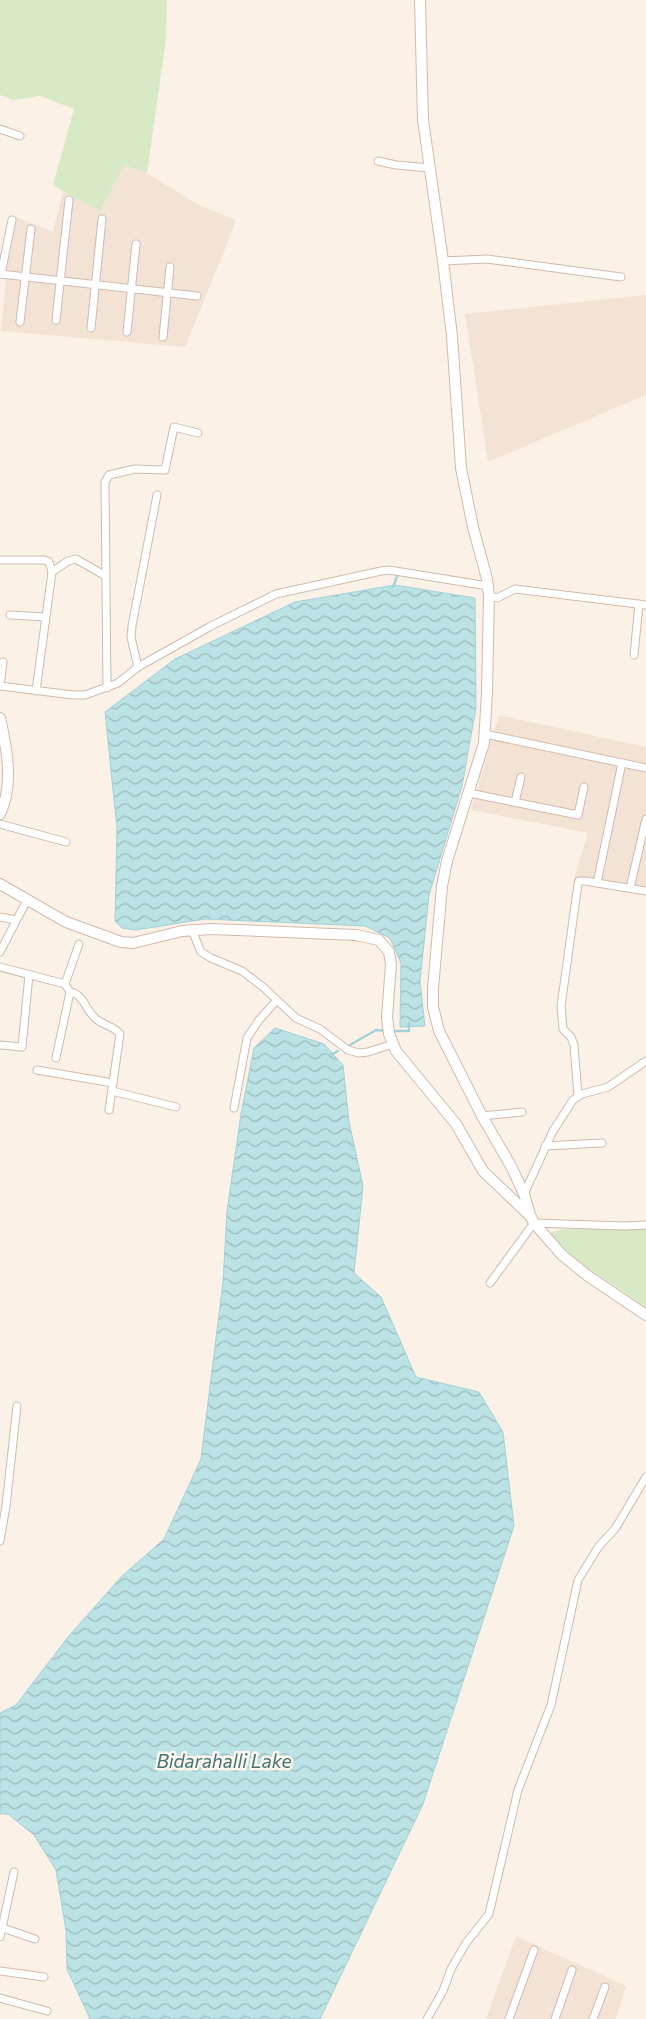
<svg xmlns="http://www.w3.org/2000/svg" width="646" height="2019" font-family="Commissioner,sans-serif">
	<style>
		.residential { fill: #f3e3d5 }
		.green { fill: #d7e9c5 }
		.water { fill: url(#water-waves); stroke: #a1d3d6 }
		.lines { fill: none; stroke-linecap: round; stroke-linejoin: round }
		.stream { stroke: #a1d3d6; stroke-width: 2.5 }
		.street-casing { stroke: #cfbaaf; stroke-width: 9 }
		.secondary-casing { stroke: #d2baad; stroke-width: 12 }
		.street { stroke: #fff; stroke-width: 7 }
		.secondary { stroke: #fff; stroke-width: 10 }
		.labels { text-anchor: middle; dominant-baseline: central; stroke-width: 5; stroke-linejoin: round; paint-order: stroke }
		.water-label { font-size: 19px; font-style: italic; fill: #407579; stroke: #fef6ec }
	</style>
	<defs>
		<pattern id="water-waves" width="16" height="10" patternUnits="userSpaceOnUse" patternTransform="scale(1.25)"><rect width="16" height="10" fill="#bbe2e5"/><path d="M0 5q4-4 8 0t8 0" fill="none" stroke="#9dbabc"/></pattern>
	</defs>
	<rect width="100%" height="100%" fill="#fcf1e6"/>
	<g class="residential">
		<path d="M 124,165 L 147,173 L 197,204 L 235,220 L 233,229 L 185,347 L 1,331 L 7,268 L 16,217 L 53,232 L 63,191 L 100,212 Z"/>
		<path d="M 646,295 L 646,395 L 488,462 L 465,314 Z"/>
		<path d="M 499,715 L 646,747 L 646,894 L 573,882 L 588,833 L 471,810 Z"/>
		<path d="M 516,1936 L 626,1986 L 616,2019 L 486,2019 Z"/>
	</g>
	<g class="green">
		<path d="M 0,0 L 167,0 L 166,39 L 147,173 L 124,165 L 100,212 L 53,185 L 74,109 L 40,96 L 13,100 L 0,95 Z"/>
		<path d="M 646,1228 L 646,1307 L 577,1261 L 549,1233 L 563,1229 Z"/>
	</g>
	<g class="water">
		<path d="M 395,585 L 475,598 L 476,708 L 462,786 L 429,895 L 420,981 L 425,1026 L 400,1027 L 401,963 L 390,938 L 365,926 L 205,919 L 136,930 L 122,928 L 115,921 L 117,829 L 105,712 L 175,659 L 295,602 Z"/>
		<path d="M 275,1028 L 324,1044 L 343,1065 L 349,1122 L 363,1186 L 354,1273 L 381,1297 L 416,1377 L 479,1392 L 503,1432 L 514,1526 L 423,1804 L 320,2019 L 90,2019 L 67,1969 L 66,1930 L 56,1870 L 34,1835 L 8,1814 L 0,1814 L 0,1713 L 16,1705 L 68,1637 L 121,1577 L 164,1539 L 201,1459 L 223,1282 L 227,1211 L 241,1114 L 254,1048 Z"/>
	</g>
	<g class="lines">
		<g class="stream">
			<path d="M 393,587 L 398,574"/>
			<path d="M 392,1031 L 409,1031 L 409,1023"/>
			<path d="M 350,1045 L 376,1030 L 387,1031"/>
			<path d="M 330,1055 L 338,1051"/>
		</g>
		<defs>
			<g id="street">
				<path d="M 0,129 L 20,136"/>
				<path d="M 378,161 L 396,165 L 430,168"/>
				<path d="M 443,261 L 487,259 L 621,277"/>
				<path d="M 0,274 L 197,296"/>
				<path d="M 1,274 L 12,220"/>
				<path d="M 56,320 L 69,200"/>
				<path d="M 20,322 L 31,229"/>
				<path d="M 91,328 L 102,219"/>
				<path d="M 127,332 L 136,244"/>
				<path d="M 163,337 L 170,267"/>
				<path d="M 0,560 L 44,560 L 49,562 L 52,572"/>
				<path d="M 489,596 L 497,598 L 515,589 L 646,605"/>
				<path d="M 10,615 L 45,617"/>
				<path d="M 634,655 L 639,604"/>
				<path d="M 138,667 L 131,637 L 132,626 L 157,495"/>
				<path d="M 0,686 L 73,695 L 85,695 L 118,683 L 138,667 L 211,626 L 276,594 L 381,571 L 389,570 L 488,586"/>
				<path d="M 0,686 L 3,662"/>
				<path d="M 107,688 L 105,482 L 109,475 L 135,469 L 165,470 L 174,427 L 198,433"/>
				<path d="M 36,691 L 52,572 L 68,561 L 76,559 L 104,575"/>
				<path d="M 485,734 L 646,768"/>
				<path d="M 469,793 L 578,815 L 584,787"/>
				<path d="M 515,802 L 521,777"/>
				<path d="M 0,824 L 66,842"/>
				<path d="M 597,883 L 622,763"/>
				<path d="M 630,888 L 646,819"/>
				<path d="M 0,917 L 16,920"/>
				<path d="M 192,930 L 201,952 L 211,958 L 242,971 L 263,987 L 296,1018 L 320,1029 L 348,1050 L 359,1053 L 368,1052 L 393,1044"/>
				<path d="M 0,952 L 27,900"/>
				<path d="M 0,967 L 65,984 L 70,992 L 56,1058"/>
				<path d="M 65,984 L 79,944"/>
				<path d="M 70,992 C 83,994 85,1008 94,1017 C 101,1025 113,1025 120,1034 L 109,1110"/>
				<path d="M 0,1045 L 22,1047 L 29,975"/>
				<path d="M 37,1070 L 113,1083"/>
				<path d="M 112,1091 L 176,1107"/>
				<path d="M 578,1096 L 574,1045 L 571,1037 L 563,1029 L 561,1006 L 578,884 L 579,881 L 585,881 L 646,891"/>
				<path d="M 234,1108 L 247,1038 L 259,1020 L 276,1001"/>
				<path d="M 482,1116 L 522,1112"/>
				<path d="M 545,1146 L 602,1143"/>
				<path d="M 524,1194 L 553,1131 L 573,1100 L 582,1094 L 608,1087 L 646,1061"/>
				<path d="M 490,1283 L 534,1223 L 624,1226 L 646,1225"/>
				<path d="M 0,1541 L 6,1506 L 17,1406"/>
				<path d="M 0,1927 L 35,1939"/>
				<path d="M 0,1937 L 14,1872"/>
				<path d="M 0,1971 L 44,1977"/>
				<path d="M 0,1998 L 47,2011"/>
				<path d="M 427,2019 L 443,1991 L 451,1969 L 466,1943 L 489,1914 L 518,1790 L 551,1705 L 578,1580 L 599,1546 L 615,1529 L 646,1477"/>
				<path d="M 509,2019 L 534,1950"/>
				<path d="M 555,2019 L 572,1970"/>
				<path d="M 593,2019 L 605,1987"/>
			</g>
			<g id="secondary">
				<path d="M 420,0 L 423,120 L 443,261 L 452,336 L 461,468 L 473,527 L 487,579 L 489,596 L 487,693 L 484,743 L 447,861 L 442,886 L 433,988 L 433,1007 L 439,1031 L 482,1116 L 512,1168 L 524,1194 L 530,1215 L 534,1223 L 562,1255 L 588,1276 L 646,1315"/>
				<path d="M 0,718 C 7,748 14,785 0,814"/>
				<path d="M 0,884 L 66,922 L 121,942 L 133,943 L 182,931 L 211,929 L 356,935 L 379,940 L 389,952 L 391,964 L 387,1017 L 389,1034 L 396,1051 L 456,1124 L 483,1171 L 529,1215"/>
			</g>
		</defs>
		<use href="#street" class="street-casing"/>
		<use href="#secondary" class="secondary-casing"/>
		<use href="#street" class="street"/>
		<use href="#secondary" class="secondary"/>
	</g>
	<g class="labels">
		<g class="water-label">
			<text x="224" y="1760">Bidarahalli Lake</text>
		</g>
	</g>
</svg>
